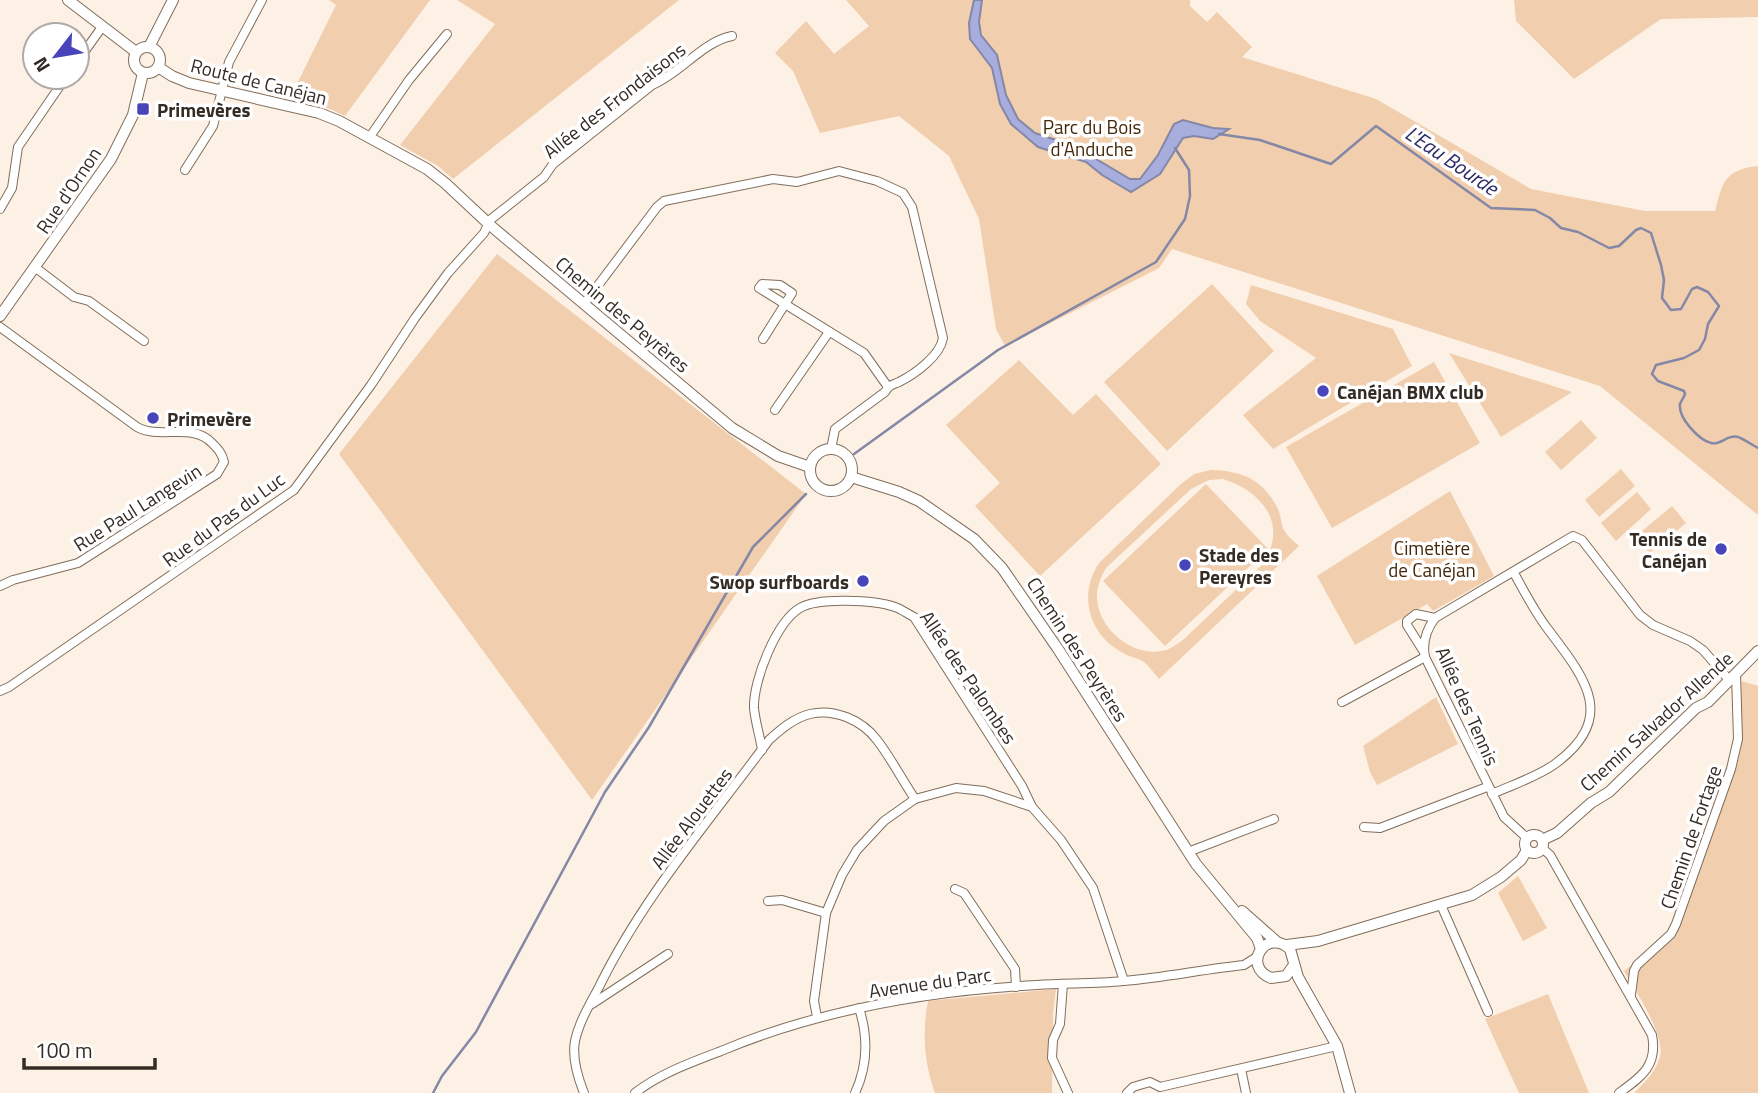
<svg xmlns="http://www.w3.org/2000/svg" width="1758" height="1093" font-family="'Titillium Web',sans-serif">
	<style>
		.green { fill: #f1cead; fill-rule: evenodd }
		.water { fill: #a7aede; stroke: #8487a6; stroke-width: 2 }
		.lines { fill: none; stroke-linecap: round; stroke-linejoin: round }
		.stream { stroke: #8487a6; stroke-width: 2.5 }
		.street-casing { stroke: #806e5c; stroke-width: 10 }
		.secondary-casing { stroke: #806e5c; stroke-width: 12 }
		.street { stroke: #fff; stroke-width: 8 }
		.secondary { stroke: #fff; stroke-width: 10 }
		.poi-dot { fill: #4844ba; stroke: #fff; stroke-width: 2.5 }
		.labels { text-anchor: middle; dominant-baseline: central; stroke-width: 7; stroke-linejoin: round; paint-order: stroke }
		.street-label { font-size: 19px; fill: #332b24; stroke: #fff }
		.poi-label { font-size: 19px; font-weight: bold; fill: #332b24; stroke: #fff; text-anchor: start }
		.park-label { font-size: 19px; fill: #442809; stroke: #fff }
		.water-label { font-size: 21px; font-style: italic; fill: #2b2c66; stroke: #fff }
	</style>
	<rect width="100%" height="100%" fill="#fdf1e5"/>
	<g class="green">
		<path d="M 329,0 L 430,0 L 345,116 L 330,109 L 289,100 L 336,5 Z"/>
		<path d="M 457,0 L 679,0 L 453,179 L 438,166 L 400,145 L 495,24 Z"/>
		<path d="M 846,0 L 1190,0 L 1190,6 L 1207,22 L 1217,12 L 1252,47 L 1242,57 L 1376,99 L 1531,189 L 1645,211 L 1715,211 C 1723,181 1725,170 1758,166 L 1758,515 L 1600,386 L 1172,249 L 1159,268 L 1005,346 L 996,329 L 979,219 L 949,156 L 899,116 L 820,133 L 793,71 L 775,53 L 806,21 L 834,54 L 869,26 Z"/>
		<path d="M 1514,0 L 1758,0 L 1758,17 L 1661,19 L 1574,79 L 1516,21 Z"/>
		<path d="M 497,254 L 806,494 L 592,800 L 339,454 Z"/>
		<path d="M 1212,284 L 1274,351 L 1167,451 L 1104,382 Z"/>
		<path d="M 1251,285 L 1393,329 L 1412,366 L 1273,449 L 1243,415 L 1316,358 L 1260,321 L 1246,304 Z"/>
		<path d="M 1449,353 L 1572,392 L 1501,437 Z"/>
		<path d="M 1019,360 L 1073,415 L 1096,394 L 1161,464 L 1040,576 L 975,506 L 1000,483 L 946,425 Z"/>
		<path d="M 1434,362 L 1480,443 L 1332,528 L 1286,447 Z"/>
		<path d="M 1581,420 L 1597,438 L 1561,470 L 1545,452 Z"/>
		<path d="M 1621,469 L 1635,486 L 1599,517 L 1585,500 Z"/>
		<path d="M 1211,470 C 1242,471 1263,479 1278,509 C 1281,516 1281,524 1284,530 C 1287,536 1295,542 1299,546 L 1159,679 C 1154,673 1150,667 1144,662 C 1140,659 1135,658 1129,656 C 1123,654 1117,649 1111,645 C 1085,624 1081,587 1100,562 L 1181,484 L 1194,474 ZM 1223,479 C 1264,492 1289,526 1262,565 L 1183,640 C 1178,643 1173,647 1169,649 C 1137,661 1099,631 1097,599 C 1096,588 1101,577 1106,568 L 1191,489 L 1209,480 Z"/>
		<path d="M 1206,484 L 1268,549 L 1165,646 L 1103,581 Z"/>
		<path d="M 1450,491 L 1494,576 L 1433,611 L 1427,604 L 1355,645 L 1317,576 Z"/>
		<path d="M 1637,492 L 1651,509 L 1616,541 L 1601,523 Z"/>
		<path d="M 1672,506 L 1686,523 L 1650,553 L 1636,536 Z"/>
		<path d="M 1742,681 L 1758,686 L 1758,1093 L 1634,1093 C 1645,1082 1655,1073 1660,1057 C 1666,1036 1635,990 1624,971 L 1671,934 L 1738,739 L 1738,692 Z"/>
		<path d="M 1436,697 L 1458,744 L 1377,785 L 1370,772 L 1363,746 Z"/>
		<path d="M 1518,876 L 1547,928 L 1523,941 L 1498,893 Z"/>
		<path d="M 1056,989 L 1053,1014 L 1052,1093 L 935,1093 C 924,1063 922,1032 928,1001 Z"/>
		<path d="M 1548,994 L 1589,1093 L 1519,1093 L 1485,1019 Z"/>
	</g>
	<path class="water" d="M 974,0 L 982,0 L 979,22 L 981,35 L 997,55 L 1006,95 L 1018,119 L 1035,133 L 1074,146 L 1130,179 L 1140,179 L 1158,155 L 1174,124 L 1183,120 L 1213,128 L 1229,129 L 1213,139 L 1194,136 L 1183,138 L 1160,174 L 1131,192 L 1102,175 L 1086,162 L 1038,147 L 1011,124 L 1000,104 L 992,68 L 970,39 L 969,23 Z"/>
	<g class="lines">
		<g class="stream">
			<path d="M 1219,134 L 1260,140 L 1331,164 L 1376,126 L 1491,208 L 1535,210 L 1550,218 L 1561,228 L 1578,232 L 1609,248 L 1619,246 L 1636,230 L 1641,228 L 1651,233 L 1661,265 L 1664,280 L 1662,298 L 1671,310 L 1681,309 L 1692,289 L 1697,287 L 1708,292 L 1719,306 L 1708,324 L 1705,339 L 1699,350 L 1684,358 L 1656,365 L 1652,374 L 1658,381 L 1684,391 L 1685,394 C 1684,397 1681,401 1680,404 C 1678,418 1699,440 1711,443 C 1721,446 1727,434 1738,437 C 1744,439 1752,445 1758,448"/>
			<path d="M 854,454 L 998,350 L 1156,262 L 1185,219 L 1190,196 L 1189,170 L 1175,148"/>
			<path d="M 433,1093 L 442,1076 L 476,1032 L 605,792 L 649,727 L 753,547 L 806,494"/>
		</g>
		<defs>
			<g id="street">
				<path d="M 77,62 L 102,27"/>
				<path d="M 369,138 L 409,80 L 447,34"/>
				<path d="M 185,170 L 213,126 L 229,62 L 262,0"/>
				<path d="M 0,209 L 12,188 L 18,147 L 66,77"/>
				<path d="M 36,268 L 74,297 L 89,301 L 144,341"/>
				<path d="M 584,304 L 657,207 L 664,201 L 773,179 L 797,182 L 839,171 L 877,181 L 903,193 L 912,207 L 943,338 C 940,356 915,374 899,382 C 892,385 889,385 885,392 L 835,429 L 831,449"/>
				<path d="M 0,327 L 137,427 C 160,440 192,422 212,443 C 218,449 222,453 224,462 L 217,474 L 78,563 L 13,580 L 0,586"/>
				<path d="M 763,339 L 792,293 L 780,285 L 762,284 L 759,288 L 864,353 L 888,387"/>
				<path d="M 775,410 L 829,332"/>
				<path d="M 1424,652 L 1407,625 L 1407,621 L 1416,614 L 1435,618"/>
				<path d="M 0,691 L 9,687 L 294,490 L 371,385 L 415,318 L 448,273 L 484,233 L 490,220 L 544,177 L 553,164 L 652,85 C 681,73 702,42 732,36"/>
				<path d="M 1342,702 L 1425,657"/>
				<path d="M 762,750 C 760,736 755,721 754,708 C 753,681 776,622 800,608 C 818,597 875,600 895,607 C 901,609 908,614 914,617 L 1022,786 L 1032,807"/>
				<path d="M 1492,794 C 1512,785 1537,777 1555,764 C 1619,717 1584,677 1547,628 C 1534,611 1524,591 1514,573"/>
				<path d="M 1364,827 L 1380,828 L 1487,787"/>
				<path d="M 1527,838 L 1504,817 L 1425,657 C 1422,642 1426,630 1435,618 L 1573,536 L 1582,540 L 1640,615 L 1653,625 L 1690,641 L 1703,650 L 1730,681"/>
				<path d="M 1542,848 L 1550,855 L 1652,1035 C 1658,1066 1641,1077 1619,1093"/>
				<path d="M 1188,852 L 1274,819"/>
				<path d="M 955,889 L 964,893 L 1015,969 L 1016,987"/>
				<path d="M 768,901 L 782,900 L 826,913"/>
				<path d="M 1441,905 L 1488,1012"/>
				<path d="M 1063,984 L 1060,1024 L 1053,1040 L 1052,1058 L 1068,1093"/>
				<path d="M 1631,995 L 1634,971 L 1637,965 L 1671,934 L 1676,924 L 1731,769 L 1738,739 L 1736,674"/>
				<path d="M 592,1004 L 668,954"/>
				<path d="M 817,1017 L 814,1001 L 826,913 L 842,875 L 857,850 L 884,821 L 915,799 L 956,788 L 984,791 L 1032,807 L 1061,840 L 1093,888 L 1124,981"/>
				<path d="M 1241,1069 L 1246,1093"/>
				<path d="M 584,1093 C 578,1078 572,1057 575,1041 C 579,1022 590,1004 599,987 C 643,897 710,820 769,740 C 781,729 794,718 810,714 C 834,708 862,720 877,740 C 891,758 902,780 915,799"/>
				<path d="M 635,1093 C 659,1074 692,1062 721,1051 C 821,1009 929,991 1037,985 C 1066,983 1094,984 1123,981 C 1163,978 1204,969 1244,965 L 1258,956"/>
				<path d="M 855,1093 C 868,1065 868,1036 859,1008"/>
				<path d="M 1127,1093 L 1133,1087 L 1150,1082 L 1160,1087 L 1337,1046"/>
			</g>
			<g id="secondary">
				<path d="M 68,0 L 136,52"/>
				<circle cx="147" cy="60" r="13"/>
				<path d="M 149,47 L 173,0"/>
				<path d="M 158,67 L 172,76 L 189,83 L 319,113 L 339,121 L 427,169 L 445,183 L 491,226 L 732,428 L 778,456 L 810,467"/>
				<path d="M 0,316 L 111,159 L 133,115 L 143,73"/>
				<circle cx="831" cy="470" r="21"/>
				<path d="M 851,477 L 899,492 L 919,501 L 974,539 L 1002,568 L 1058,649 L 1196,864 L 1257,938 L 1261,949"/>
				<circle cx="1534" cy="844" r="9"/>
				<path d="M 1542,840 L 1557,833 L 1591,803 L 1609,792 L 1696,708 L 1708,702 L 1758,651"/>
				<path d="M 1242,911 L 1277,942"/>
				<path d="M 1287,945 L 1318,941 L 1472,895 L 1501,877 L 1521,860 L 1527,850"/>
				<path d="M 1294,965 L 1286,976 L 1271,978 C 1241,966 1266,927 1290,949 L 1298,977 L 1337,1046 L 1350,1093"/>
			</g>
		</defs>
		<use href="#street" class="street-casing"/>
		<use href="#secondary" class="secondary-casing"/>
		<use href="#street" class="street"/>
		<use href="#secondary" class="secondary"/>
	</g>
	<g class="poi-dot">
		<rect x="136" y="102" width="14" height="14" rx="3.5"/>
		<circle cx="1323" cy="391" r="7"/>
		<circle cx="153" cy="418" r="7"/>
		<circle cx="1721" cy="549" r="7"/>
		<circle cx="1185" cy="565" r="7"/>
		<circle cx="863" cy="581" r="7"/>
	</g>
	<g class="labels">
		<g class="street-label">
			<text transform="translate(259 81) rotate(14)">Route de Canéjan</text>
			<text transform="translate(614 100) rotate(-38)">Allée des Frondaisons</text>
			<text transform="translate(68 190) rotate(-56)">Rue d'Ornon</text>
			<text transform="translate(623 314) rotate(40)">Chemin des Peyrères</text>
			<text transform="translate(137 507) rotate(-32)">Rue Paul Langevin</text>
			<text transform="translate(223 519) rotate(-36)">Rue du Pas du Luc</text>
			<text transform="translate(1078 649) rotate(57)">Chemin des Peyrères</text>
			<text transform="translate(969 677) rotate(56)">Allée des Palombes</text>
			<text transform="translate(1468 706) rotate(66)">Allée des Tennis</text>
			<text transform="translate(1656 721) rotate(-42)">Chemin Salvador Allende</text>
			<text transform="translate(691 818) rotate(-53)">Allée Alouettes</text>
			<text transform="translate(1690 837) rotate(-71)">Chemin de Fortage</text>
			<text transform="translate(930 982) rotate(-8)">Avenue du Parc</text>
		</g>
		<g class="poi-label">
			<text x="157" y="109">Primevères</text>
			<text x="1337" y="391">Canéjan BMX club</text>
			<text x="167" y="418">Primevère</text>
			<text x="1707" y="538" text-anchor="end">Tennis de<tspan x="1707" dy="22">Canéjan</tspan></text>
			<text x="1199" y="554">Stade des<tspan x="1199" dy="22">Pereyres</tspan></text>
			<text x="849" y="581" text-anchor="end">Swop surfboards</text>
		</g>
		<g class="park-label">
			<text x="1092" y="126">Parc du Bois<tspan x="1092" dy="22">d'Anduche</tspan></text>
			<text x="1432" y="547">Cimetière<tspan x="1432" dy="22">de Canéjan</tspan></text>
		</g>
		<g class="water-label">
			<text transform="translate(1452 160) rotate(34)">L'Eau Bourde</text>
		</g>
	</g>
	<g transform="translate(56 56) rotate(239)"><circle r="33" fill="#ffffff" stroke="#adaaa7" stroke-width="2"/>
	<path d="M0-5L12 26L0 18L-12 26Z" fill="#4844ba"/>
	<text y="-10" font-size="19" font-weight="bold" text-anchor="middle" fill="#332b24">N</text>
	</g>
	<path d="M24 1058v10h131v-10" fill="none" stroke="#332b24" stroke-width="3.5"/>
	<text x="35" y="1058" font-size="21" fill="#332b24" stroke="#ffffff" stroke-width="5" paint-order="stroke">100 m</text>
</svg>
